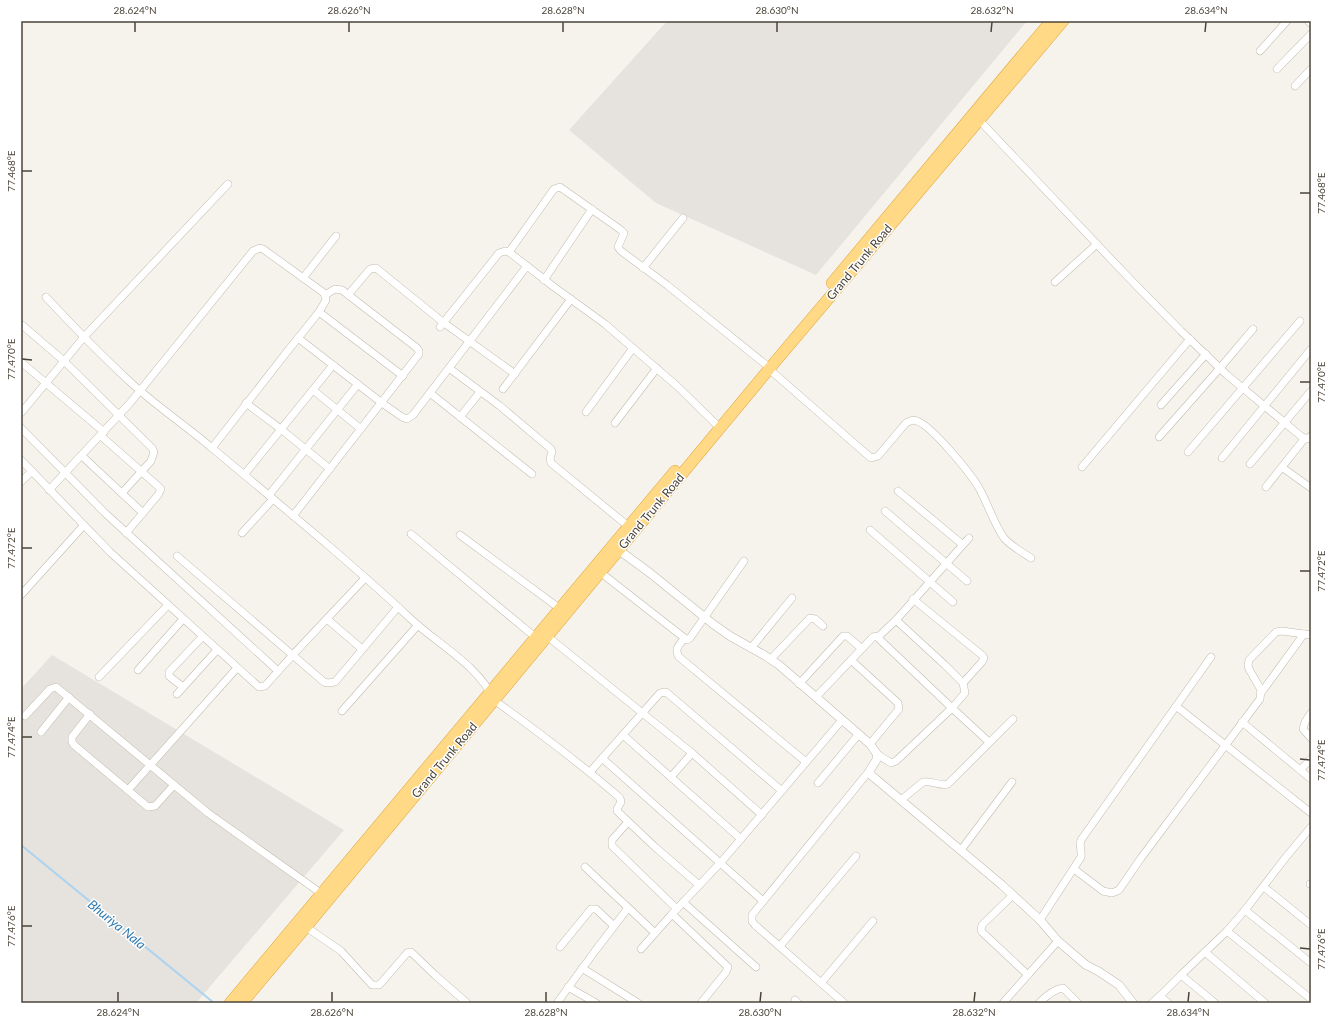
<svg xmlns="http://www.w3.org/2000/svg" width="1332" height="1024" font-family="Lato,sans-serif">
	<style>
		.industrial { fill: #e6e2dd }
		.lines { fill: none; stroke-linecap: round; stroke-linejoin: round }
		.stream { stroke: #a9d4f2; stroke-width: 2 }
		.minor-casing { stroke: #c2bbae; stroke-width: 8 }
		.tertiary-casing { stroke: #c2bbae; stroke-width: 9 }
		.trunk-casing { stroke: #e0a43c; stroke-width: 12 }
		.minor { stroke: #fff; stroke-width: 7 }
		.tertiary { stroke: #fff; stroke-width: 8 }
		.trunk { stroke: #ffd985; stroke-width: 11 }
		.ticks { fill: none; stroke: #4b4439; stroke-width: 1.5 }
		.labels { text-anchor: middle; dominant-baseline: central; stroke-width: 3; stroke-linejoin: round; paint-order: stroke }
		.street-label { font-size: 12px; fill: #4b4439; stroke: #fff }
		.water-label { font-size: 13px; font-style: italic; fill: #2e7ab2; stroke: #fff }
		.neatline { fill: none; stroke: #4b4439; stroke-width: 1.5 }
		.ticks-label { font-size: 10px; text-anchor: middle; fill: #4b4439 }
	</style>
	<rect width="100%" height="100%" fill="#f6f3ec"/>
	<g class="industrial">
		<path d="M 667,21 L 1027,21 L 816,275 L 656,203 L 569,130 Z"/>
		<path d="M 52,655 L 344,830 L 196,1003 L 21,1003 L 21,689 Z"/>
	</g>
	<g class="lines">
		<path class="stream" d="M 21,845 L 214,1003"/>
		<defs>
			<g id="minor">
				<path d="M 1260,51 L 1287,21"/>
				<path d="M 1277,69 L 1311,34"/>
				<path d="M 1295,86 L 1311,69"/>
				<path d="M 980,121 L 1128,277 L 1181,331 L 1227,375 L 1302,437 L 1307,439 L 1311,436"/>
				<path d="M 509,252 L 554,189 L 560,187 L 621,230 L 624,233 L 618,247 L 621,251 L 667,285 L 765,364"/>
				<path d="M 643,268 L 683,218"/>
				<path d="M 303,278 L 336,236"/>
				<path d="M 544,280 L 592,209"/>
				<path d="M 1055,282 L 1097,244"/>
				<path d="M 348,295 L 370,269 L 376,268 L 444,323 L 515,374"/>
				<path d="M 46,297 C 72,325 99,353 127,379 C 153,404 184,424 212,448 C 279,504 348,560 412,620 C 439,645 479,666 494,700 C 537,731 580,763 620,798 L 621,802 L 617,809 L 617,811 L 655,847 L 699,885"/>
				<path d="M 319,312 L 403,376"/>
				<path d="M 22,325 L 64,361 L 152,448 L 154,452 L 151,461 L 122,493"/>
				<path d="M 440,327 L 499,253 L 505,251 L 509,252 L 554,287 L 605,324 L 677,386 L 720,428"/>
				<path d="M 298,338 L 382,403 L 402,417 L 407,419 L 413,415 L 527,266"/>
				<path d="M 21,362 L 104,432"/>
				<path d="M 449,368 L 500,406 L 551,449 L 552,452 L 550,458 L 551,463 L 628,526"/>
				<path d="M 769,369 L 871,458 L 878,456 L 906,423 C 910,421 913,419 917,421 C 932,426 971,474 979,488 C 988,504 994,524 1004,538 C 1011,546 1022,552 1031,558"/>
				<path d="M 503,389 L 571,299"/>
				<path d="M 313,390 L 361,429"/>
				<path d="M 430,393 L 532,474"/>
				<path d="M 246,403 L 282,430 L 330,469"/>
				<path d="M 1161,405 L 1206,354"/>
				<path d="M 586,412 L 633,348"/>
				<path d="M 21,413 L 84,337 L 228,184"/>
				<path d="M 460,417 L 480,392"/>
				<path d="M 615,423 L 657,368"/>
				<path d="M 21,428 L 105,513 L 278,671"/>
				<path d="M 101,436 L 159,487 L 161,489 L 158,495 L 126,533"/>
				<path d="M 1159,437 L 1220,368 L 1253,329"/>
				<path d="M 1188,452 L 1300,321"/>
				<path d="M 82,456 L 143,513"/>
				<path d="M 1222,458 L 1311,349"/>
				<path d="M 21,460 L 110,552 L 259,687 L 265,686 C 297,649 332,614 365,578"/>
				<path d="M 1250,464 L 1311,391"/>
				<path d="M 1082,467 L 1190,339"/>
				<path d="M 1283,468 L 1311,488"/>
				<path d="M 244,475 L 333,365"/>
				<path d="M 21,482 L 32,471"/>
				<path d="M 1266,487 L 1305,438"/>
				<path d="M 49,490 L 130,403 L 253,251 L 260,248 L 263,249 L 324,293 L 326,300 L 319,312 L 286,353 L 212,448"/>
				<path d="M 898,491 L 962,544"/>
				<path d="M 269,495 L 358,384"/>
				<path d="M 885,511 L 967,581"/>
				<path d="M 293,516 L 419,354 L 419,351 L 417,348 L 342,290 L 335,289 L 325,295"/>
				<path d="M 870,530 L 953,602"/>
				<path d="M 242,533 L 273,499"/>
				<path d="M 411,534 L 535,637"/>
				<path d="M 460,535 L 559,608"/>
				<path d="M 177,556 L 324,682 L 328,683 L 335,682 L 398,607"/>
				<path d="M 600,572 L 687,640 L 690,638 L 744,561"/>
				<path d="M 21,595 L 84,525"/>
				<path d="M 913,599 L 983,656 L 984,658 L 982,662 L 963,683"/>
				<path d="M 327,619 L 362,649"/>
				<path d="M 547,636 L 692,753 L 762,815"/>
				<path d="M 878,637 L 896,620 L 969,538"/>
				<path d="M 684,639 C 679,645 674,649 679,657 L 806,762"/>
				<path d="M 751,648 L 792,598"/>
				<path d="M 771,659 L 810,618 L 815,619 L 823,626"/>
				<path d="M 851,660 L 898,703 L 899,709 L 870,744"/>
				<path d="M 138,670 L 183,619"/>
				<path d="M 99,677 L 168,605"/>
				<path d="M 799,684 L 843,636 L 847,636 L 862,649"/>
				<path d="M 183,687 L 169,676 L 169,672 L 202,637"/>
				<path d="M 1261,693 L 1304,634"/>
				<path d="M 177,694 L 217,650"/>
				<path d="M 816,697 L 873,637 L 876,636 L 952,708 L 989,742"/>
				<path d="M 1176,706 L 1311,813"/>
				<path d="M 342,711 L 418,625"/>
				<path d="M 1311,713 L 1305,722 L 1303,729 L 1311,738"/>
				<path d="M 90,714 L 72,737 L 72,742 L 74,745 L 148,807 L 155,806 L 174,785"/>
				<path d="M 25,716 L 50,689 L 56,687 L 208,813 L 322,894"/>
				<path d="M 1242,722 L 1311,779"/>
				<path d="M 41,732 L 69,697"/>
				<path d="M 623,735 L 741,839"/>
				<path d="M 877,754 L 891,763 L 896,761 L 952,708 L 965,693 L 963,683 L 945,665 L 896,620"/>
				<path d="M 602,758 L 763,901"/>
				<path d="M 1300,770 L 1311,759"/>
				<path d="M 590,772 L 660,693 L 666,692 L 782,791"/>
				<path d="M 671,777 L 692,753"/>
				<path d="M 818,783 L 858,735"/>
				<path d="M 128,790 L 237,668"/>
				<path d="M 901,800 L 923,782 C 932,780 940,787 948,784 L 1013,719"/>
				<path d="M 628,822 L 612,840 L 612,846 L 677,909"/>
				<path d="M 961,850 L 1012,782"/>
				<path d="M 585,867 L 655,933"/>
				<path d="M 1074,869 L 1103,891 L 1112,893 L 1119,890 L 1141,858 L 1260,699 L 1261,690 L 1249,669 L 1248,665 L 1249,660 L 1276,632 L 1282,631 L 1311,635"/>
				<path d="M 1310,884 L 1311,884"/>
				<path d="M 1264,887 L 1311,925"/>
				<path d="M 1013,895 L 982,925 L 981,930 L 982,932 L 1028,975"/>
				<path d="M 683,902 L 756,967"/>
				<path d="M 1245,910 L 1286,857 L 1311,827"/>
				<path d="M 672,914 L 728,967 L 726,972 L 701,1003"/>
				<path d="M 1040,920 L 1081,857 C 1082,851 1079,846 1081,840 L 1211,657"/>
				<path d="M 303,925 L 341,951 L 372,985 L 379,985 L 382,982 L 407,953 L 411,952 L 435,975 L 467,1003"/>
				<path d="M 1227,931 L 1205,952 L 1265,1003"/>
				<path d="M 780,946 L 856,856"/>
				<path d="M 560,947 L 591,909 L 596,909 L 614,926"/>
				<path d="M 641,949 L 672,914 L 723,860 L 842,720"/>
				<path d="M 1205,952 L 1181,975 L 1215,1003"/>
				<path d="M 1311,963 L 1245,910 L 1227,931 L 1311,999"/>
				<path d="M 582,968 L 638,1003"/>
				<path d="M 821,983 L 873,921"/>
				<path d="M 568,987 L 596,1003"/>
				<path d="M 795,1000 L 798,1003"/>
				<path d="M 557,1003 L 595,951 L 628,908"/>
				<path d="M 844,1003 L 755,925 L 752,921 L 752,915 L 870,770"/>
				<path d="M 1003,1003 L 1058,941"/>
				<path d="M 1039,1003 C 1045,997 1054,989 1063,988 L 1078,1003"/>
				<path d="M 1152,1003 L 1160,996"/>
				<path d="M 1168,1003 L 1160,996 L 1181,975"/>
			</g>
			<g id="tertiary">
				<path d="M 1309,21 L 1311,23"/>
				<path d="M 616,548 L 650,573 L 713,624 L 730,636 L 764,655 L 779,665 L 870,744 L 877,754 L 877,759 L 870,770 L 871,775 L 1002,885 L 1040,920 L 1058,941 L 1086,965 L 1098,971 L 1119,985 L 1133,1003"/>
			</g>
			<g id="trunk">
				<path d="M 832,283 L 1051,21"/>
				<path d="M 230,1003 L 675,471"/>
				<path d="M 242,1003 L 306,927 L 769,369 L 1063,21"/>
			</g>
		</defs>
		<use href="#minor" class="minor-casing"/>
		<use href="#tertiary" class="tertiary-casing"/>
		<use href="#trunk" class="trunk-casing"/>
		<use href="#minor" class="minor"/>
		<use href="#tertiary" class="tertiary"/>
		<use href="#trunk" class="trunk"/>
	</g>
	<path class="ticks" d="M 135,32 L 135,22M 349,32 L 349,22M 563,32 L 563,22M 777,32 L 777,22M 991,32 L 992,22M 1205,32 L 1206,22M 22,171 L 32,171M 1300,193 L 1310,193M 22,359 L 32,360M 1300,382 L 1310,382M 22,548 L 32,548M 1300,571 L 1310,571M 22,737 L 32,737M 1300,759 L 1310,760M 22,926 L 32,926M 1300,948 L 1310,949M 118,1002 L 118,992M 332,1002 L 332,992M 546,1002 L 546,992M 760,1002 L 761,992M 974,1002 L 975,992M 1188,1002 L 1189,992"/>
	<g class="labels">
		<g class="street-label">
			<text transform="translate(859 262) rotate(-50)">Grand Trunk Road</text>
			<text transform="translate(651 511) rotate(-50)">Grand Trunk Road</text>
			<text transform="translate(444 760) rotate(-50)">Grand Trunk Road</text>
		</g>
		<g class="water-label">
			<text transform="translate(117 924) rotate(39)">Bhuriya Nala</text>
		</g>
	</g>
	<rect width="1332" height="1024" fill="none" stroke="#ffffff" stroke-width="44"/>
	<rect x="22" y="22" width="1288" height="980" class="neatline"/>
	<g class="ticks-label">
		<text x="135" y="14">28.624°N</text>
		<text x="349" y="14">28.626°N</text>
		<text x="563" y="14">28.628°N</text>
		<text x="777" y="14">28.630°N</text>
		<text x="992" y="14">28.632°N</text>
		<text x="1206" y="14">28.634°N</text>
		<text transform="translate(11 171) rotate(-90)" y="4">77.468°E</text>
		<text transform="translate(1321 193) rotate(-90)" y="4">77.468°E</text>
		<text transform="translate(11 359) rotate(-90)" y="4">77.470°E</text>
		<text transform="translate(1321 382) rotate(-90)" y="4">77.470°E</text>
		<text transform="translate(11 548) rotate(-90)" y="4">77.472°E</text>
		<text transform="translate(1321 571) rotate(-90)" y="4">77.472°E</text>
		<text transform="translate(11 737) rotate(-90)" y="4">77.474°E</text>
		<text transform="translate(1321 760) rotate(-90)" y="4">77.474°E</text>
		<text transform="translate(11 926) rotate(-90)" y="4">77.476°E</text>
		<text transform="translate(1321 949) rotate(-90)" y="4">77.476°E</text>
		<text x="118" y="1016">28.624°N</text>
		<text x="332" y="1016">28.626°N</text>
		<text x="546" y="1016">28.628°N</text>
		<text x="760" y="1016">28.630°N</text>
		<text x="974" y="1016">28.632°N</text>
		<text x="1188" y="1016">28.634°N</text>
	</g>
</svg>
